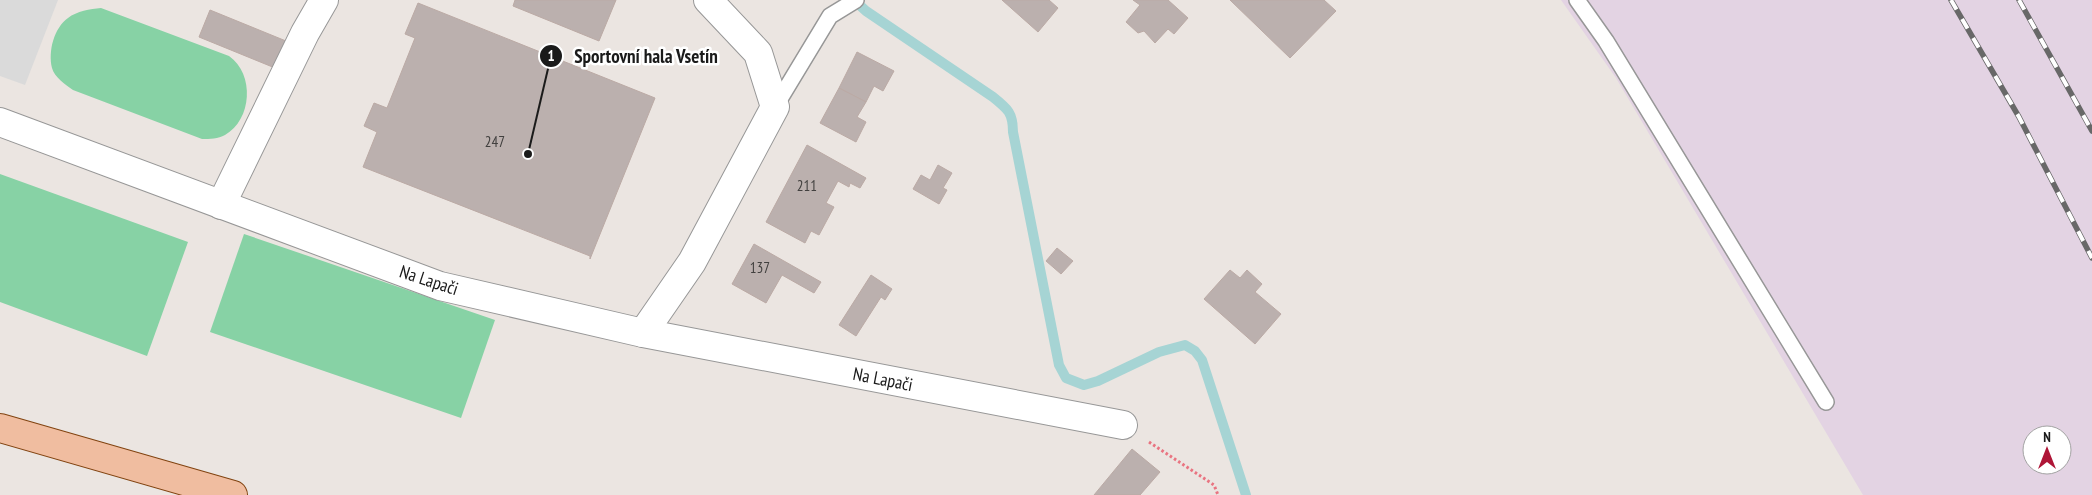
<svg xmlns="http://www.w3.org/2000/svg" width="2092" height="495" font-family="'PT Sans Narrow',sans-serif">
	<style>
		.industrial { fill: #e3d3e3; fill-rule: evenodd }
		.pitch { fill: #87d2a5 }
		.parking { fill: #dadada }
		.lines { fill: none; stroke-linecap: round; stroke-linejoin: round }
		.stream { stroke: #a6d4d4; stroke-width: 10 }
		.building { fill: #bbb0ae; stroke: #bbaaa5 }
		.lane-casing { stroke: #979797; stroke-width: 18 }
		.street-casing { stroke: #979797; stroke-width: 30 }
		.primary-casing { stroke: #814310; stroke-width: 30 }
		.path { stroke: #e97481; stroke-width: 3; stroke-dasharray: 2.5 2.5; stroke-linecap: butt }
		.lane { stroke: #fff; stroke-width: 15 }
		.street { stroke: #fff; stroke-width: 28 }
		.primary { stroke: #f0bda0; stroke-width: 28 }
		.rail-casing { stroke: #686868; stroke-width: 5.5 }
		.rail { stroke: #fff; stroke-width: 4; stroke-dasharray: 11; stroke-linecap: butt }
		.labels { text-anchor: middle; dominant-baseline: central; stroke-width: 5; stroke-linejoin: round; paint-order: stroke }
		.number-label { font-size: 15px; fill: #42403f }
		.street-label { font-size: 18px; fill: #1a1a1a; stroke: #fff }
		.leader { fill: none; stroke: #1a1a1a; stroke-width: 2 }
		.callout-dot { fill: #1a1a1a; stroke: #fff; stroke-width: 2 }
		.mark-label { font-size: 15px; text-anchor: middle; font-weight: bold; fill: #fff }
		.callout-label { font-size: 19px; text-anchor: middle; font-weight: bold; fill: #1a1a1a; stroke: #fff; stroke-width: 5; stroke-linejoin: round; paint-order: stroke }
	</style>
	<rect width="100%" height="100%" fill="#ebe5e1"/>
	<path class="industrial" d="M 1561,0 L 2092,0 L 2092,495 L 1863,495 L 1616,78 ZM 2032,435 L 2062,435 L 2062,465 L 2032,465 Z"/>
	<g class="pitch">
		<path d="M 101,8 L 229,56 C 255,74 252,120 225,135 C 218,139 210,139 202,139 L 73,90 C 66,85 54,77 52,68 C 48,51 54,28 68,18 C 77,11 90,9 101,8 Z"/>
		<path d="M 0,174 L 188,242 L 147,356 L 0,302 Z"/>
		<path d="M 244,234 L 495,320 L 461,418 L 210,332 Z"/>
	</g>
	<path class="parking" d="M 0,0 L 58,0 L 25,85 L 0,76 Z"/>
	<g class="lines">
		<path class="stream" d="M 854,0 L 866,11 L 993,97 C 1008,109 1013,113 1013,132 L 1059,365 L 1066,378 L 1084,385 L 1098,381 L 1159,352 L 1185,345 L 1195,351 L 1202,360 L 1246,495"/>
	</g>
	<g class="building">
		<path d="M 515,0 L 616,0 L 599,41 L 513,6 Z"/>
		<path d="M 1002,0 L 1049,0 L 1058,8 L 1038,32 Z"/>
		<path d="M 1133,0 L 1168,0 L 1188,18 L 1174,34 L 1168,29 L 1155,43 L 1144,31 L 1138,33 L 1126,22 L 1140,5 Z"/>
		<path d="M 1230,0 L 1324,0 L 1336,11 L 1290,58 Z"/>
		<path d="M 418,3 L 655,98 L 590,259 L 590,256 L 363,167 L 377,132 L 364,126 L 374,103 L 387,108 L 415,38 L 405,34 Z"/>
		<path d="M 210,10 L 286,41 L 275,68 L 199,37 Z"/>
		<path d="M 857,52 L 894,71 L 883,91 L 874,86 L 866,102 L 839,88 Z"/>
		<path d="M 839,88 L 866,102 L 857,117 L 866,122 L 856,142 L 820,123 Z"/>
		<path d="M 807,145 L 866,178 L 860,188 L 850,183 L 849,187 L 838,181 L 826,203 L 834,207 L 819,235 L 811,231 L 805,243 L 766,222 Z"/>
		<path d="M 938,165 L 952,173 L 943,188 L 947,190 L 939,204 L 913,189 L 921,175 L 930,180 Z"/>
		<path d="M 754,244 L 821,282 L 814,293 L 782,275 L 766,303 L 732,284 Z"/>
		<path d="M 1057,248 L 1073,261 L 1061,274 L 1046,261 Z"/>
		<path d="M 1230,270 L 1240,278 L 1247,270 L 1262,284 L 1255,292 L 1281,314 L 1255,344 L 1204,299 Z"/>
		<path d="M 871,275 L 892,289 L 885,300 L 881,297 L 856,336 L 839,325 Z"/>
		<path d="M 1132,449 L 1160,472 L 1140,495 L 1094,495 Z"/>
	</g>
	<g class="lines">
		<defs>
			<g id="lane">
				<path d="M 1577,0 L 1606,41 L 1826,402"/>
				<path d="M 775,107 L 830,16 L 856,0"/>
			</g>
			<g id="street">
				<path d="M 0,122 L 440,286 L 643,333 L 1123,425"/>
				<path d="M 221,205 L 305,33 L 324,0"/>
				<path d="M 643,333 L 692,262 L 775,107 L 758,53 L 708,0"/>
			</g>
			<path id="primary" d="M 0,428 L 233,495"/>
		</defs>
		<use href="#lane" class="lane-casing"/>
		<use href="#street" class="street-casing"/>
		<use href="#primary" class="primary-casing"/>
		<path class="path" d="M 1149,442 L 1214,485 L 1218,495"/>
		<use href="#lane" class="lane"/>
		<use href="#street" class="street"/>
		<use href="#primary" class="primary"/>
		<defs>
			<g id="rail">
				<path d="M 1951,0 L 2019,117 L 2092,258"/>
				<path d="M 2019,0 L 2092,131"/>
			</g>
		</defs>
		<use href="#rail" class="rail-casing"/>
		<use href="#rail" class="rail"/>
	</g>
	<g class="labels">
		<g class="number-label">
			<text x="495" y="141">247</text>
			<text x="807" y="185">211</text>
			<text x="760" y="267">137</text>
		</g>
		<g class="street-label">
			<text transform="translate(429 280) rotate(18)">Na Lapači</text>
			<text transform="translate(883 379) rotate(11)">Na Lapači</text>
		</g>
	</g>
	<path class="leader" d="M528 154L551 56"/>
	<g class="callout-dot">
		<circle cx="528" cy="154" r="5"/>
		<circle cx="551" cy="56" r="12"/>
	</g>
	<g class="mark-label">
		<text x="551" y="61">1</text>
	</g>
	<g class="callout-label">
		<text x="646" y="63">Sportovní hala Vsetín</text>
	</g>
	<g transform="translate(2047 450)"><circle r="24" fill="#ffffff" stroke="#a3a3a3"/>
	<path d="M0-4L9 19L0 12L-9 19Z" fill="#af1537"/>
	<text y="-8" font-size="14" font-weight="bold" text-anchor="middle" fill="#1a1a1a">N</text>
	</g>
</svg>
